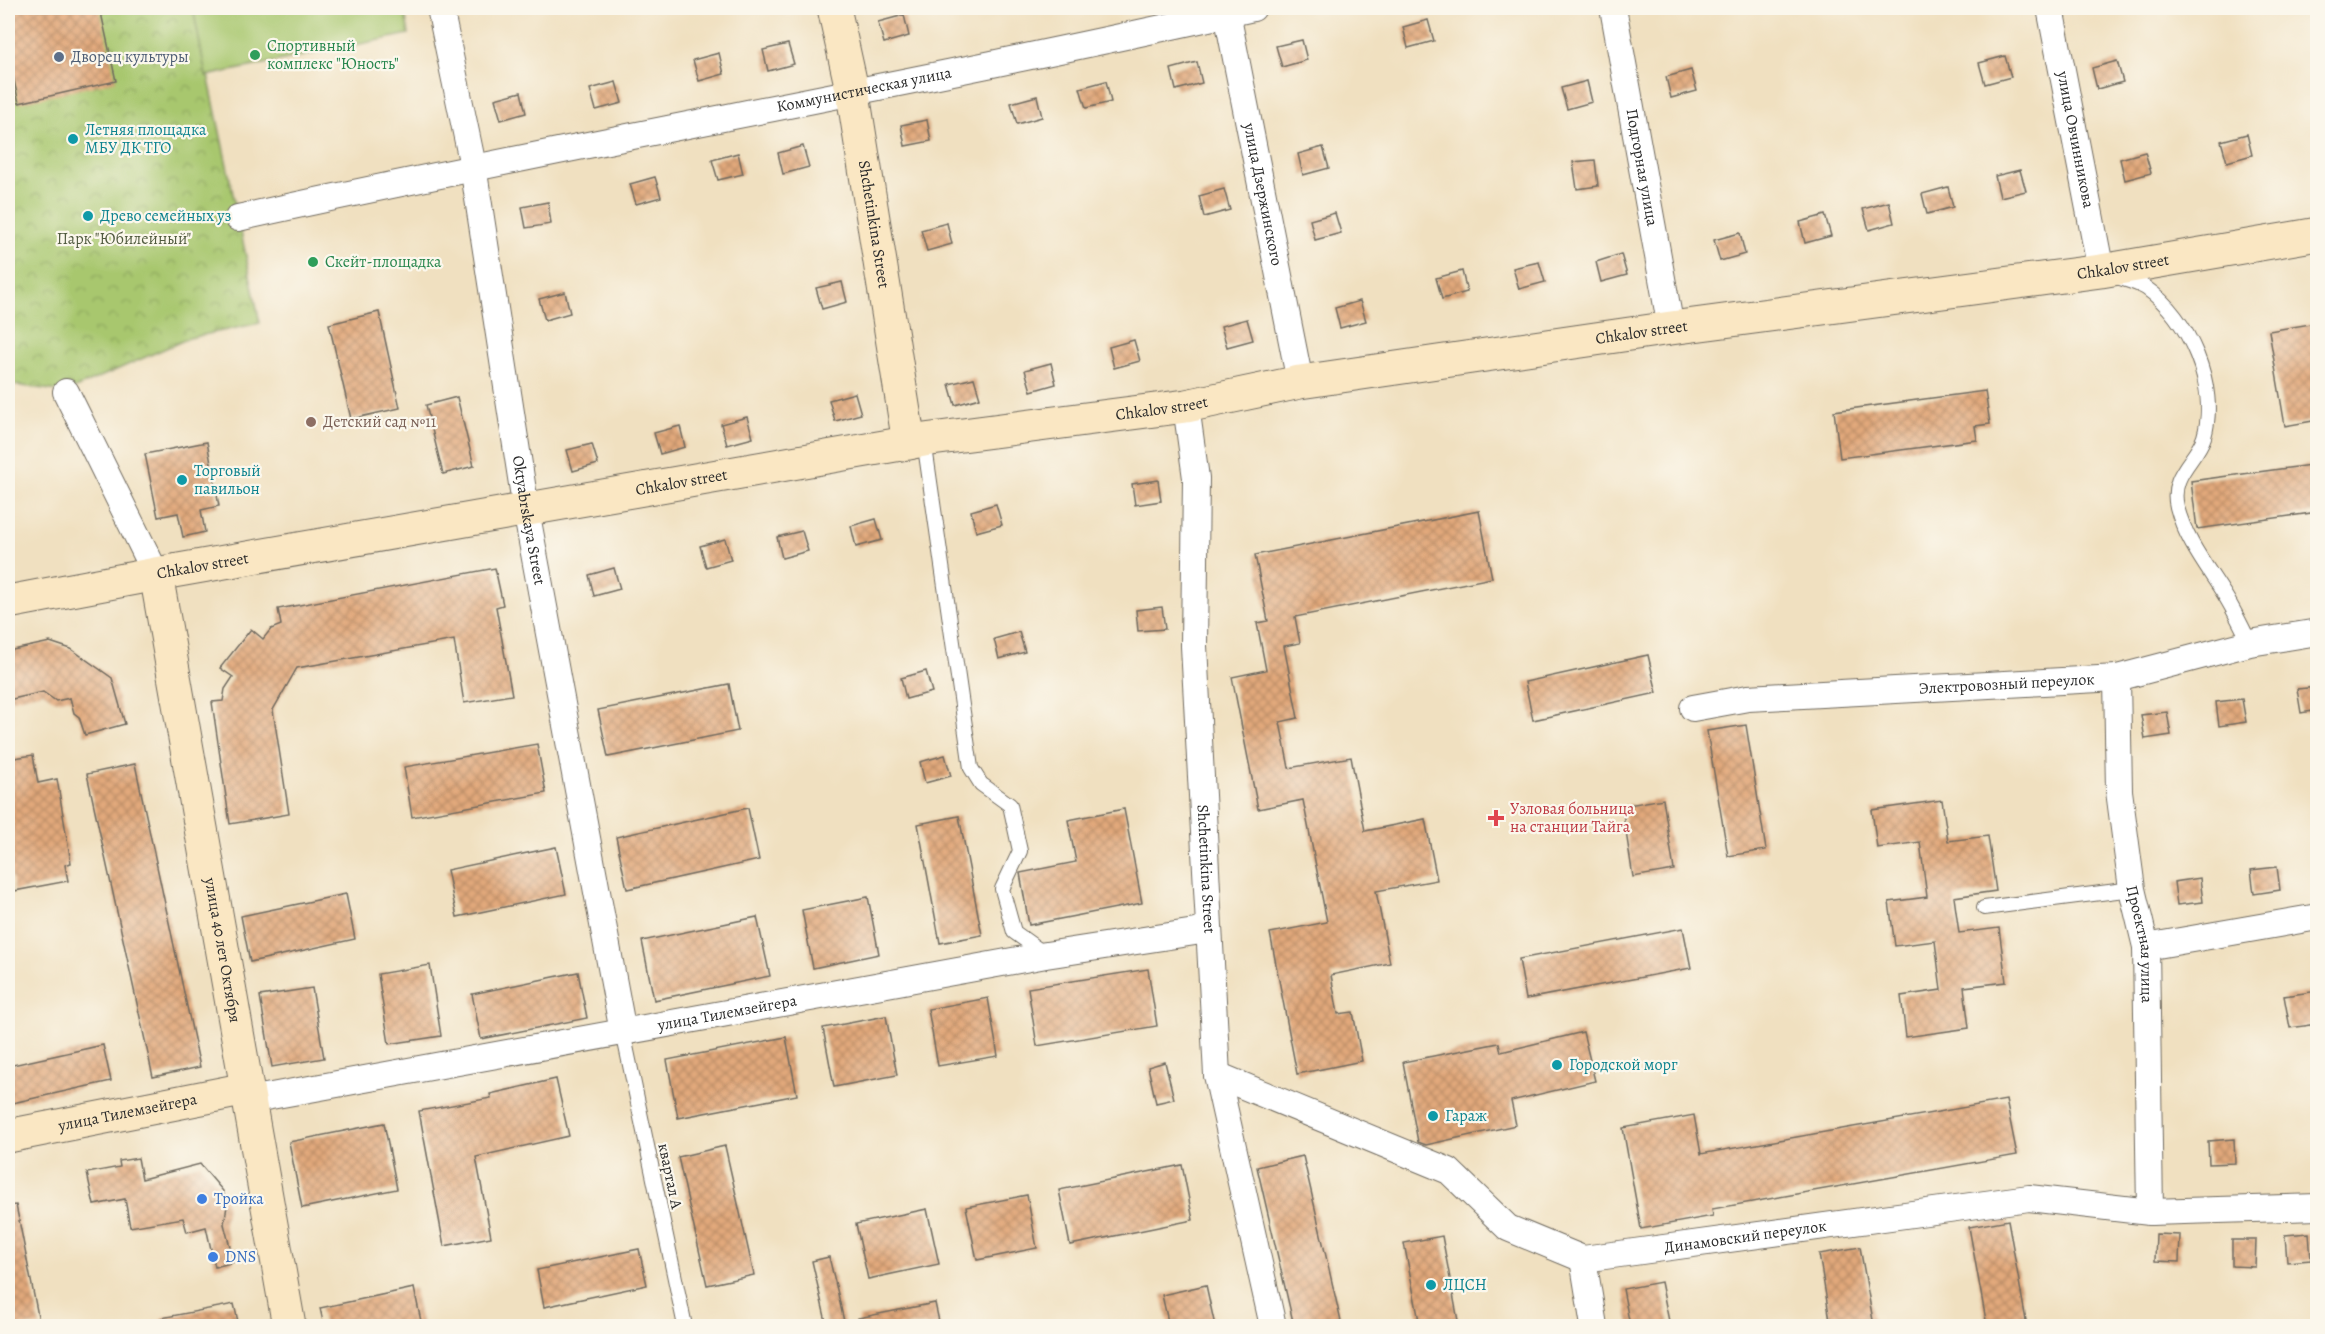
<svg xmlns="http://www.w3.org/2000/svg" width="2325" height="1334" font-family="Alegreya,serif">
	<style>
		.park { fill: url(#park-crowns); stroke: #6a794c; stroke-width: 1.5 }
		.pitch { fill: #a8c76e; stroke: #6a794c; stroke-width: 1.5 }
		.building { fill: url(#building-cross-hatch) }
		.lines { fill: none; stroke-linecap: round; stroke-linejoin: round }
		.lane-casing { stroke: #706a5f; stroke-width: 16 }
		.street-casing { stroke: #706a5f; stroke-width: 28 }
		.secondary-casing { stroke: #706a5f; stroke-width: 35 }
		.lane { stroke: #fff; stroke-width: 14 }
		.street { stroke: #fff; stroke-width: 26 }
		.secondary { stroke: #fae7c3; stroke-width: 33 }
		.leisure-dot { fill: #2e9e5b; stroke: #fbf7ec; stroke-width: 2 }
		.service-dot { fill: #5c6f8a; stroke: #fbf7ec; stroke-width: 2 }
		.culture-dot { fill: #0f9aa8; stroke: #fbf7ec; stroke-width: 2 }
		.education-dot { fill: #8d6e63; stroke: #fbf7ec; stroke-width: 2 }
		.health-dot { fill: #e0444e; stroke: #fbf7ec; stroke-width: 2 }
		.shop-dot { fill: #3f7fe0; stroke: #fbf7ec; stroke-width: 2 }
		.labels { text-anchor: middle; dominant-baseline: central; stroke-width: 4.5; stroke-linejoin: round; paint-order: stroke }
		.leisure-label { font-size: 16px; fill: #27864d; stroke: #fbf7ec; text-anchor: start }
		.service-label { font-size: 16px; fill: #4e5e75; stroke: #fbf7ec; text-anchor: start }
		.street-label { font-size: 16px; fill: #2b2b2b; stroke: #fbf7ec }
		.culture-label { font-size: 16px; fill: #0d838f; stroke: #fbf7ec; text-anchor: start }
		.park-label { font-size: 16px; fill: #505a3f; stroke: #fbf7ec }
		.education-label { font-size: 16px; fill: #785e54; stroke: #fbf7ec; text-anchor: start }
		.health-label { font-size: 16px; fill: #be3a42; stroke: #fbf7ec; text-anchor: start }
		.shop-label { font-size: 16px; fill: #366cbe; stroke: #fbf7ec; text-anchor: start }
	</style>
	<defs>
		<pattern id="park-crowns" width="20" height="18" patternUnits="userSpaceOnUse" patternTransform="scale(1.5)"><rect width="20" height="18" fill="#a8c76e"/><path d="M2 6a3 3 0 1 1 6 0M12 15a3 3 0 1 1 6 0" fill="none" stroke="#89a25b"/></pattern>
		<pattern id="building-cross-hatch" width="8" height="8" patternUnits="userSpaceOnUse" patternTransform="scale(1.5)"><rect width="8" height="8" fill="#e2a97b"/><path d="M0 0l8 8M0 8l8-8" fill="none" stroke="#b78a65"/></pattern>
	</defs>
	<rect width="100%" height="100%" fill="#fbf7ec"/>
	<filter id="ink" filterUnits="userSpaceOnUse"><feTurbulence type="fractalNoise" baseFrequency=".0167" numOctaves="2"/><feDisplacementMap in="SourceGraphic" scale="12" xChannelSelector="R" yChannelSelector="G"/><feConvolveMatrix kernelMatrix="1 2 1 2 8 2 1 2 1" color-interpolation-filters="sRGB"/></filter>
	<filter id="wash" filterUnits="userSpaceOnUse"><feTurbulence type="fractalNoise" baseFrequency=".008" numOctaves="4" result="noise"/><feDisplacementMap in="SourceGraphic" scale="24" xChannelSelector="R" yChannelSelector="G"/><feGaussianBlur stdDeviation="1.35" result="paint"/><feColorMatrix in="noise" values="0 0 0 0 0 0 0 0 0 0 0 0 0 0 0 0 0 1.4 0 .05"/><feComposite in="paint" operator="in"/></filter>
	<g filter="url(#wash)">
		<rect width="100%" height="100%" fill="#f0e0c0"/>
		<path class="park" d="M 8,8 L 194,8 L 260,323 L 189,338 L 66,392 L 8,384 Z"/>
		<path class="pitch" d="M 193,8 L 404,8 L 409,34 L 206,76 Z"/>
		<g id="blocks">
			<g class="building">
				<path d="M 8,8 L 100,8 L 116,81 L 19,103 L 8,54 Z"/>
				<path d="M 904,15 L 909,36 L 884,43 L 878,22 Z"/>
				<path d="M 1428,20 L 1434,41 L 1408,48 L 1403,27 Z"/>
				<path d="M 1302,40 L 1307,60 L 1282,67 L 1276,46 Z"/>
				<path d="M 788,44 L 794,64 L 768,71 L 763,50 Z"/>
				<path d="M 719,53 L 724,74 L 699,81 L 693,60 Z"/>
				<path d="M 2005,56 L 2011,77 L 1985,84 L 1979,63 Z"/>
				<path d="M 2117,61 L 2123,82 L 2097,89 L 2092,68 Z"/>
				<path d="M 1197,62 L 1202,83 L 1176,90 L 1171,69 Z"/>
				<path d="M 1691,70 L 1697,91 L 1671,98 L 1666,77 Z"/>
				<path d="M 1106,81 L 1111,102 L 1086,108 L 1080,88 Z"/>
				<path d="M 1587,81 L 1592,102 L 1567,109 L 1561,88 Z"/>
				<path d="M 616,82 L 622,103 L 596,110 L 590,89 Z"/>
				<path d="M 521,92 L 526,113 L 501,120 L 495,99 Z"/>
				<path d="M 1037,96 L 1042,117 L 1017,124 L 1011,103 Z"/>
				<path d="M 927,120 L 931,141 L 905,146 L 901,125 Z"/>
				<path d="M 2247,134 L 2252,155 L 2227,162 L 2221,141 Z"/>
				<path d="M 803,146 L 809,167 L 783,174 L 778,153 Z"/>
				<path d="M 1323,147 L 1329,168 L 1303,175 L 1298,154 Z"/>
				<path d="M 2145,152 L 2151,173 L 2125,180 L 2120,159 Z"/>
				<path d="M 738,153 L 743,174 L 718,180 L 712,160 Z"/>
				<path d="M 1595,160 L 1598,186 L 1577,189 L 1573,162 Z"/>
				<path d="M 2020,170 L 2026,191 L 2000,197 L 1995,176 Z"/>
				<path d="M 655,177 L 661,197 L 636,204 L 630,184 Z"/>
				<path d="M 1948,187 L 1953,207 L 1927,214 L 1922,194 Z"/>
				<path d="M 1224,189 L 1230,210 L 1204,217 L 1199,196 Z"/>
				<path d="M 548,202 L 551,224 L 526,228 L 522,207 Z"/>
				<path d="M 1889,202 L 1894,223 L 1869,230 L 1863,209 Z"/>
				<path d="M 1335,213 L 1341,233 L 1315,240 L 1310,220 Z"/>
				<path d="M 1825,215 L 1831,236 L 1805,243 L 1800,222 Z"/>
				<path d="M 947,223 L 952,244 L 927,251 L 921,230 Z"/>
				<path d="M 1740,233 L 1745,254 L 1720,261 L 1714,240 Z"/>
				<path d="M 1621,254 L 1627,275 L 1601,282 L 1596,262 Z"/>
				<path d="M 1539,262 L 1545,282 L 1519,289 L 1513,268 Z"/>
				<path d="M 1462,271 L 1467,292 L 1442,299 L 1436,278 Z"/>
				<path d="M 842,282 L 847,302 L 822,309 L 816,288 Z"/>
				<path d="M 565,292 L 570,313 L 545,320 L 539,299 Z"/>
				<path d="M 1360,301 L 1366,321 L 1340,328 L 1335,308 Z"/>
				<path d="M 379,312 L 400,408 L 351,419 L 329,324 Z"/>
				<path d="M 1247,319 L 1253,340 L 1227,347 L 1221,326 Z"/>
				<path d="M 2310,324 L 2318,368 L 2318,420 L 2285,426 L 2269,331 Z"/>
				<path d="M 1134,340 L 1140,361 L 1114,368 L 1109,347 Z"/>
				<path d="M 1051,363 L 1056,384 L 1031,391 L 1025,370 Z"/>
				<path d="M 974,378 L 980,398 L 955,405 L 949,384 Z"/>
				<path d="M 1985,391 L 1990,424 L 1975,426 L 1977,440 L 1840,458 L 1834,411 Z"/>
				<path d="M 855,393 L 861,414 L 835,421 L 829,400 Z"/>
				<path d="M 457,397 L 474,466 L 443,474 L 426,405 Z"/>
				<path d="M 747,417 L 753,438 L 727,445 L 721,424 Z"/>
				<path d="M 680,426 L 685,447 L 660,454 L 654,433 Z"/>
				<path d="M 207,442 L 219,506 L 201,510 L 205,532 L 183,537 L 178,513 L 158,517 L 145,454 Z"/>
				<path d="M 592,444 L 598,464 L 573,471 L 567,450 Z"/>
				<path d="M 2318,464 L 2318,512 L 2197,529 L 2191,481 Z"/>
				<path d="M 1158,480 L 1161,501 L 1135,505 L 1132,484 Z"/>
				<path d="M 996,504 L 1002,525 L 976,532 L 971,511 Z"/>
				<path d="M 1479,511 L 1492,578 L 1295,617 L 1300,643 L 1284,646 L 1298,718 L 1280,722 L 1289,768 L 1351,757 L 1365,831 L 1425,819 L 1437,880 L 1376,891 L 1390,963 L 1331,975 L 1338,1014 L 1353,1012 L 1362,1061 L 1297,1074 L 1270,933 L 1327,922 L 1303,800 L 1258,809 L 1232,677 L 1266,670 L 1257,623 L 1268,621 L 1255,555 Z"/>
				<path d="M 876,519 L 882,540 L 856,547 L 851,526 Z"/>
				<path d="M 802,531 L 808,551 L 782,558 L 777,537 Z"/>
				<path d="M 725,539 L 731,560 L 706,567 L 700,546 Z"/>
				<path d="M 495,568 L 503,605 L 496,607 L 512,695 L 464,703 L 454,640 L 297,668 L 273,710 L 289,814 L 230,824 L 212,702 L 223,701 L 225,689 L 233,677 L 220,668 L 251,629 L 263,639 L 271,629 L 281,625 L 278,609 Z"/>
				<path d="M 614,568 L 620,589 L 594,596 L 589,575 Z"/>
				<path d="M 1162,607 L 1165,629 L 1138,631 L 1136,610 Z"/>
				<path d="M 1019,632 L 1025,652 L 999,659 L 994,639 Z"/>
				<path d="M 50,642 L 71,649 L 112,678 L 125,724 L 85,735 L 79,717 L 74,713 L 70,698 L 56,701 L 43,692 L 8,700 L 8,651 Z"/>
				<path d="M 1648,655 L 1657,693 L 1533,720 L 1525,682 Z"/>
				<path d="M 926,671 L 932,692 L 906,699 L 901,678 Z"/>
				<path d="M 729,684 L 738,731 L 608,757 L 598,710 Z"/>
				<path d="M 2318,687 L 2318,710 L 2301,713 L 2297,689 Z"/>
				<path d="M 2242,699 L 2246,722 L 2219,726 L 2216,702 Z"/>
				<path d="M 2167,712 L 2171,735 L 2145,739 L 2141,715 Z"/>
				<path d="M 1746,725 L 1766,850 L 1728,856 L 1707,731 Z"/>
				<path d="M 537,744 L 546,793 L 412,817 L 404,767 Z"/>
				<path d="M 33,755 L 38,783 L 57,779 L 71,863 L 65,865 L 68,881 L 14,891 L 8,855 L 8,759 Z"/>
				<path d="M 945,755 L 951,776 L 925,783 L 920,762 Z"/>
				<path d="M 135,764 L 200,1067 L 153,1077 L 87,774 Z"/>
				<path d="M 1663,799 L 1674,870 L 1633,877 L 1622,806 Z"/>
				<path d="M 1942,800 L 1948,841 L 1988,836 L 1996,891 L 1954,897 L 1959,933 L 1999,928 L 2006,982 L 1964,987 L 1969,1028 L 1906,1037 L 1901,996 L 1941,990 L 1935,941 L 1895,946 L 1889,902 L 1927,897 L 1920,842 L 1877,848 L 1872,810 Z"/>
				<path d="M 748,808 L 759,860 L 627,889 L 616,837 Z"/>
				<path d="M 1124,809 L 1142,903 L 1029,925 L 1020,873 L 1076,862 L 1068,820 Z"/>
				<path d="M 959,816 L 982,935 L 940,943 L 918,824 Z"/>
				<path d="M 556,847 L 566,894 L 457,917 L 447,870 Z"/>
				<path d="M 2277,867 L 2280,890 L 2254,894 L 2251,870 Z"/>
				<path d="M 2200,878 L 2203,902 L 2177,905 L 2174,882 Z"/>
				<path d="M 346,894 L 355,939 L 250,962 L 241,916 Z"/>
				<path d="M 868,897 L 879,954 L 813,968 L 802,910 Z"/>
				<path d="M 757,917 L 770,976 L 654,1000 L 642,941 Z"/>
				<path d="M 1683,928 L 1691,968 L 1526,999 L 1519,959 Z"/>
				<path d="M 430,965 L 441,1036 L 389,1044 L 378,974 Z"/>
				<path d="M 1148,969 L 1157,1026 L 1037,1046 L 1028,988 Z"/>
				<path d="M 578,972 L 587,1018 L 481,1039 L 472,994 Z"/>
				<path d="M 312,988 L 324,1058 L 272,1067 L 260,996 Z"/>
				<path d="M 2318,991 L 2318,1024 L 2290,1028 L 2284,996 Z"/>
				<path d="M 988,998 L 998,1056 L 938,1066 L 928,1009 Z"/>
				<path d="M 886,1016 L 897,1075 L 834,1087 L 823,1028 Z"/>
				<path d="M 1583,1032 L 1595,1081 L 1511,1101 L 1516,1125 L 1426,1145 L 1418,1142 L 1403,1062 L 1499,1043 L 1501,1052 Z"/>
				<path d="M 786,1037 L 797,1095 L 678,1118 L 667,1060 Z"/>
				<path d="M 103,1045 L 111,1081 L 8,1104 L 8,1066 Z"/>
				<path d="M 1165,1062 L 1174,1099 L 1156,1103 L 1148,1067 Z"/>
				<path d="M 556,1079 L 569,1136 L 476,1157 L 491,1237 L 444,1246 L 419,1111 L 491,1098 L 490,1094 Z"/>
				<path d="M 2006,1100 L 2017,1155 L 1712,1209 L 1713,1216 L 1641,1229 L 1623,1128 L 1694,1115 L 1701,1154 Z"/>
				<path d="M 384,1123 L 397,1189 L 302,1208 L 289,1142 Z"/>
				<path d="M 2234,1139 L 2235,1163 L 2209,1164 L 2208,1141 Z"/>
				<path d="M 725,1146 L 754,1275 L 707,1285 L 678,1157 Z"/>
				<path d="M 1303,1156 L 1342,1326 L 1294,1326 L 1257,1167 Z"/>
				<path d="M 138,1158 L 142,1179 L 200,1164 L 223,1191 L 227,1206 L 224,1224 L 234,1262 L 215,1267 L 206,1227 L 187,1232 L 183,1218 L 130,1227 L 125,1199 L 94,1205 L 87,1173 L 120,1167 L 119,1161 Z"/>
				<path d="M 1182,1165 L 1193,1220 L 1070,1245 L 1059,1190 Z"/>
				<path d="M 1027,1195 L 1037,1248 L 977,1260 L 966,1207 Z"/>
				<path d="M 16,1205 L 40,1326 L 8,1326 L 8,1206 Z"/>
				<path d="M 927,1209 L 939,1264 L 868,1279 L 856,1224 Z"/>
				<path d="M 2008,1220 L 2027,1326 L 1987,1326 L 1969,1227 Z"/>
				<path d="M 2309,1233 L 2311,1260 L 2287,1262 L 2285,1235 Z"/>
				<path d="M 2156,1234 L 2180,1235 L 2179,1262 L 2155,1261 Z"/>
				<path d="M 1442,1236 L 1459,1326 L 1420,1326 L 1404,1243 Z"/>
				<path d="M 2232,1240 L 2256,1240 L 2255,1267 L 2232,1266 Z"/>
				<path d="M 1860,1247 L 1874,1326 L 1831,1326 L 1819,1254 Z"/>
				<path d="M 639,1249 L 647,1285 L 544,1307 L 537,1270 Z"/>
				<path d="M 829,1257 L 838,1294 L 845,1326 L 827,1326 L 812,1261 Z"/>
				<path d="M 1661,1282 L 1670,1326 L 1630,1326 L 1623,1289 Z"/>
				<path d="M 1206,1285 L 1215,1326 L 1169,1326 L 1162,1295 Z"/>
				<path d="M 414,1288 L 422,1326 L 324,1326 L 320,1308 Z"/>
				<path d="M 935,1303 L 940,1326 L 859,1326 L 858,1318 Z"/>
				<path d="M 234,1304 L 239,1326 L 162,1326 L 161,1318 Z"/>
			</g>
		</g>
	</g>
	<g filter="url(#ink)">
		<use href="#blocks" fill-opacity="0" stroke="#706a5f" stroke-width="1.5"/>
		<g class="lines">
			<defs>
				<g id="lane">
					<path d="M 2117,277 C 2126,280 2138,283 2146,288 C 2189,318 2219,386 2204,437 C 2196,461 2169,475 2177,507 C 2185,539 2207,567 2224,594 C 2234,610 2242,627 2250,643"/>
					<path d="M 924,440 L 971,768 L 981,784 L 1010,805 L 1020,851 L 1002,889 L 1014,932 L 1046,955"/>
					<path d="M 1984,908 L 2132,889"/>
					<path d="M 623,1032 L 685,1326"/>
				</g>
				<g id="street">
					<path id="s1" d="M 440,8 L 473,166 L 526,510 L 623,1032"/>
					<path id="s2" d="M 1226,8 L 1300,382"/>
					<path id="s3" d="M 1613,8 L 1671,328"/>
					<path id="s4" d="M 2050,8 L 2101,271"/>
					<path id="s5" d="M 238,218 C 576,143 916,84 1253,8"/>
					<path d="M 66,392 L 156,574"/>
					<path id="s6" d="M 1186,406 L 1196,478 L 1194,646 L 1217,1075 L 1273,1326"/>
					<path id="s7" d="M 2117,678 L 2119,791 L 2132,889 L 2146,947 L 2150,1212"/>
					<path id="s8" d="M 1693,708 L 1748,698 L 2117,678 L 2250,643 L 2318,632"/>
					<path d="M 2146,947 L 2318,917"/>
					<path id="s9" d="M 1217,1075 L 1449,1171 L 1508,1228 L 1583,1259 L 2029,1198 L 2150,1212 L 2318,1207"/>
					<path id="s10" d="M 249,1100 L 1046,955 L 1208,930"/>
					<path d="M 1583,1259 L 1594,1326"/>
				</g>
				<g id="secondary">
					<path id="s11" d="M 834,8 L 853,94 L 909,443"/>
					<path id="s12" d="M 156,574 L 289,1326"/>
					<path id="s13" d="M 8,602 L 156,574 L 924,440 L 1186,406 L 1300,382 L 1671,328 L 2101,271 L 2318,234"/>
					<path id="s14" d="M 8,1136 L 247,1089"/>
				</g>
			</defs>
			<use href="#lane" class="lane-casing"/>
			<use href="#street" class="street-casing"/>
			<use href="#secondary" class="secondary-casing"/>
			<use href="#lane" class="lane"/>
			<use href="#street" class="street"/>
			<use href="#secondary" class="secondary"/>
		</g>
	</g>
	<g class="leisure-dot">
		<circle cx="255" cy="55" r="6"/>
		<circle cx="313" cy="262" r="6"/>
	</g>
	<circle class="service-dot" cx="59" cy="57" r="6"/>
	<g class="culture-dot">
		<circle cx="73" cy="139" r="6"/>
		<circle cx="88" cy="216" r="6"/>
		<circle cx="182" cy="480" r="6"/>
		<circle cx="1557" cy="1065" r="6"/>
		<circle cx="1433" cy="1116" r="6"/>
		<circle cx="1431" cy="1285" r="6"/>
	</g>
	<circle class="education-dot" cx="311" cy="422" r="6"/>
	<path class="health-dot" d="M1493 809h6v6h6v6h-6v6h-6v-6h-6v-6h6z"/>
	<g class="shop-dot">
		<circle cx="202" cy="1199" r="6"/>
		<circle cx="213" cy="1257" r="6"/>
	</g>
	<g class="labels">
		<g class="leisure-label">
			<text x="267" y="46">Спортивный<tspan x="267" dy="18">комплекс "Юность"</tspan></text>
			<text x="325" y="262">Скейт-площадка</text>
		</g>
		<g class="service-label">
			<text x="71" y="57">Дворец культуры</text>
		</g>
		<g class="street-label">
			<text stroke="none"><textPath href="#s5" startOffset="639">Коммунистическая улица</textPath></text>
			<text stroke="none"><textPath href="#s4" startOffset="134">улица Овчинникова</textPath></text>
			<text stroke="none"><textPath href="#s3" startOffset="162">Подгорная улица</textPath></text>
			<text stroke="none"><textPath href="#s2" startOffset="190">улица Дзержинского</textPath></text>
			<text stroke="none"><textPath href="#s11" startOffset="220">Shchetinkina Street</textPath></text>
			<text stroke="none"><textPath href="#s13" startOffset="2142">Chkalov street</textPath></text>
			<text stroke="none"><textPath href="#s13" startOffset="1656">Chkalov street</textPath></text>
			<text stroke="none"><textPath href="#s13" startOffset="1170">Chkalov street</textPath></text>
			<text stroke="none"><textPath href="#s13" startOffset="684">Chkalov street</textPath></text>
			<text stroke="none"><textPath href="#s1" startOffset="520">Oktyabrskaya Street</textPath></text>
			<text stroke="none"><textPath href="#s13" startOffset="198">Chkalov street</textPath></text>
			<text stroke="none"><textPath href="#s8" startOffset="315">Электровозный переулок</textPath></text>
			<text stroke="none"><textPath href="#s6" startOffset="464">Shchetinkina Street</textPath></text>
			<text stroke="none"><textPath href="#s7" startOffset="268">Проектная улица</textPath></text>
			<text stroke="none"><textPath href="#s12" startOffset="382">улица 40 лет Октября</textPath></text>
			<text stroke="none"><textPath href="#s10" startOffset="486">улица Тилемзейгера</textPath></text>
			<text stroke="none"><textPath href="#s14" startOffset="122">улица Тилемзейгера</textPath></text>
			<text transform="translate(670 1176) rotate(78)">квартал А</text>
			<text stroke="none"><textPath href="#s9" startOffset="578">Динамовский переулок</textPath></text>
		</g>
		<g class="culture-label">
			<text x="85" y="130">Летняя площадка<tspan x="85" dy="18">МБУ ДК ТГО</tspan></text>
			<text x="100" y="216">Древо семейных уз</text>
			<text x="194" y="471">Торговый<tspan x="194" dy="18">павильон</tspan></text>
			<text x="1569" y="1065">Городской морг</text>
			<text x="1445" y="1116">Гараж</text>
			<text x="1443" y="1285">ЛЦСН</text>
		</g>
		<g class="park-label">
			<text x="124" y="239">Парк "Юбилейный"</text>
		</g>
		<g class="education-label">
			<text x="323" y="422">Детский сад №11</text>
		</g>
		<g class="health-label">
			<text x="1510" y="809">Узловая больница<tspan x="1510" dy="18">на станции Тайга</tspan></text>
		</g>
		<g class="shop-label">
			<text x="214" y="1199">Тройка</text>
			<text x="225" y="1257">DNS</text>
		</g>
	</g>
	<rect width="2325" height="1334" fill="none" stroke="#fbf7ec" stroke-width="30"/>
</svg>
